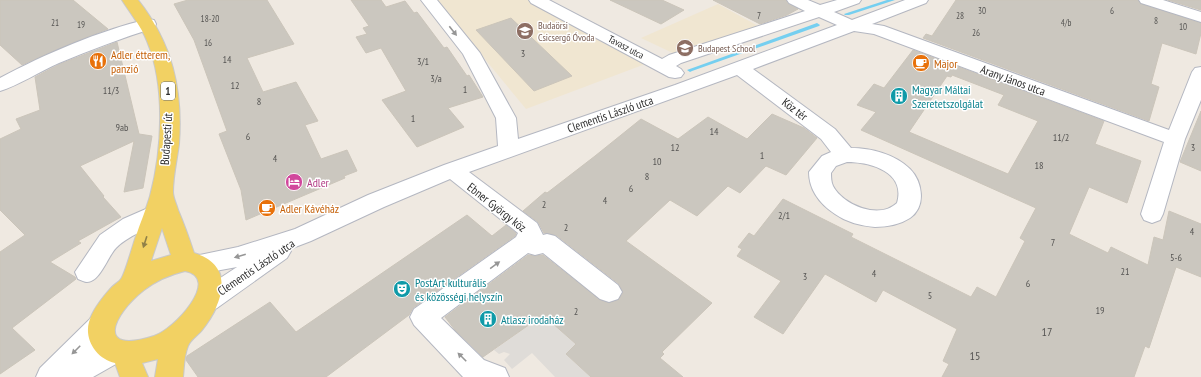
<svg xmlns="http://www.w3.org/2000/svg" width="1201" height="377" font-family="'PT Sans Narrow',sans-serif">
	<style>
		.education { fill: #f0e6d1 }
		.plaza { fill: #dfdcd8 }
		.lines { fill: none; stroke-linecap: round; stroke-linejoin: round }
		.stream { fill: #75cff0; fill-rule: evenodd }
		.building { fill: #cbc7bf; stroke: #cbc5ba; fill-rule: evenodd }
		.minor-casing { stroke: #b4b7c1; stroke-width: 2 }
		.major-casing { stroke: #c9c9c9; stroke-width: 2 }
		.minor { fill: #fff; fill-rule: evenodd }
		.major { fill: #f2d163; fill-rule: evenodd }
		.oneway { fill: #969696 }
		.oneway2 { fill: #908048 }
		.labels { text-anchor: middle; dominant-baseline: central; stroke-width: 3; stroke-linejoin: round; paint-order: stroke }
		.far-number-label { font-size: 9px; fill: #555452 }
		.far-education-label { font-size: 10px; fill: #785e54; stroke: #fff; text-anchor: start }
		.far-street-label { font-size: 10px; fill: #2e2e2e; stroke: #fff }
		.number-label { font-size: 10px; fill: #555452 }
		.shield { fill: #fff; stroke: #6d6d6d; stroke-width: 1 }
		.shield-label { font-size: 11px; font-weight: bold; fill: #2e2e2e }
		.food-label { font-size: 12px; fill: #c56008; stroke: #fff; text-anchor: start }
		.street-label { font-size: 12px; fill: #2e2e2e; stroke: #fff }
		.culture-label { font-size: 12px; fill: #0d838f; stroke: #fff; text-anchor: start }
		.hotel-label { font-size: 12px; fill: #b23c85; stroke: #fff; text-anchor: start }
		.near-number-label { font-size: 12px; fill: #555452 }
	</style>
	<rect width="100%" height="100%" fill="#efe9e1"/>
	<g class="education">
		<path d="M 436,0 L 528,0 L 648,63 L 526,109 Z"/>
		<path d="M 718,4 L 760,27 L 677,55 L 641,38 Z"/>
	</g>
	<path class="plaza" d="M 543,315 L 576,344 L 566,354 L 591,377 L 555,377 L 532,353 L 512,369 L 504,360 L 510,354 L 504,352 L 499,354 L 494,350 Z"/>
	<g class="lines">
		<g class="stream">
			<path d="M 887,0 L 895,0 L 849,15 L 845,15 L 844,14 Z"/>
			<path d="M 817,23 L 820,25 L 819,26 L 692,71 L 690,72 L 687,70 Z"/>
		</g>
	</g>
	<g class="building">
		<path d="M 0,0 L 73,0 L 108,29 L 72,43 L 22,65 L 0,45 Z"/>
		<path d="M 188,0 L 267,0 L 294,44 L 247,58 L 263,92 L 296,82 L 318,121 L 305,125 L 321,159 L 347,150 L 357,171 L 344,176 L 345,178 L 246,220 L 241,190 L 219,134 L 227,131 L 194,40 L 174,4 Z"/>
		<path d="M 351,0 L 381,0 L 386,7 L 405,1 L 414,13 L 417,12 L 444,48 L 447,47 L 467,76 L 469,75 L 483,97 L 448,108 L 464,127 L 417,147 L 382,100 L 406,91 L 381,48 L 366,53 L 356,37 L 367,34 L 363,28 L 369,26 Z"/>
		<path d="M 610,0 L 662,0 L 684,10 L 661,24 Z"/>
		<path d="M 713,0 L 786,0 L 788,4 L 798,9 L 787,15 L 760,24 Z"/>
		<path d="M 956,0 L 1138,0 L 1141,4 L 1201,23 L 1201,33 L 1196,54 L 1162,43 L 1151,84 L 1159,87 L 1149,121 L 923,38 L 926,34 L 932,36 Z"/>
		<path d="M 1168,0 L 1201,0 L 1201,10 Z"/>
		<path d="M 511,18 L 572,76 L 534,91 L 476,30 Z"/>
		<path d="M 117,42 L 139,134 L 152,136 L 143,188 L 124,192 L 134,141 L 80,166 L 104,196 L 103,197 L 121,217 L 78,241 L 81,243 L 50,262 L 75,277 L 76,279 L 12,328 L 35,350 L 0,374 L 0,252 L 25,235 L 0,210 L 0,139 L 21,129 L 16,119 L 40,110 L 35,77 L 60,64 Z"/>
		<path d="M 913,50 L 1104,121 L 1095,144 L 1141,161 L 1127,203 L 1089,187 L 1069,234 L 1108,253 L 1111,247 L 1148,265 L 1154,237 L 1163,240 L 1169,211 L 1201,224 L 1201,277 L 1176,267 L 1149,348 L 1145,346 L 1134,377 L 942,377 L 949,364 L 943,361 L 957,329 L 883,290 L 876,302 L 825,274 L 783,334 L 754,317 L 781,281 L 737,256 L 742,249 L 738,247 L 749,233 L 754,236 L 783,199 L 853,234 L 851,237 L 971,297 L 977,287 L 996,297 L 1025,241 L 1020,238 L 1036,208 L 861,130 L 876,112 L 857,105 L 874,84 L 884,88 ZM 952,75 L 1004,95 L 998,105 L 1038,121 L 1008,174 L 909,132 L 947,76 L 951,77 Z"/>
		<path d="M 1201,111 L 1201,171 L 1180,162 Z"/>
		<path d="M 772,114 L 804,128 L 817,138 L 786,175 L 766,166 L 740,193 L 728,186 L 697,216 L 670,200 L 626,241 L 712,303 L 662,352 L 664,354 L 660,358 L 683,377 L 591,377 L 566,354 L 576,344 L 543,315 L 483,357 L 455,330 L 445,317 L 528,255 L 535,256 L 543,255 L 600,300 L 609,303 L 618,300 L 623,293 L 619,284 L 556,235 L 544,233 L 538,222 L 523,211 L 545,192 L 547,193 L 595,156 L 641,119 L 678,139 L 708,117 L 747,139 Z"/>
		<path d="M 467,215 L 492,236 L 506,225 L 516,233 L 515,236 L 413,308 L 409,315 L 326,377 L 198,377 L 186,360 L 187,356 L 270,302 L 296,332 Z"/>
	</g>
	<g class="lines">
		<defs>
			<g id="minor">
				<path d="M 421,0 L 437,0 L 480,53 L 516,118 L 518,139 L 675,85 L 837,25 L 819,17 L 681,63 L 676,66 L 681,69 L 684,73 L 681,77 L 675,78 L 669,77 L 531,3 L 529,0 L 549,0 L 662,59 L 669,55 L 805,11 L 789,3 L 787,0 L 808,0 L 820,5 L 837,0 L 861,0 L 859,3 L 834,12 L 852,20 L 905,0 L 928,0 L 926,3 L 872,24 L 884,26 L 1169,130 L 1192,72 L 1195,68 L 1201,67 L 1201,100 L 1185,139 L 1163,214 L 1160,220 L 1152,223 L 1144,220 L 1141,214 L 1164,142 L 874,34 L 854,31 L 753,69 L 835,129 L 851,148 C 871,148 895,154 910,169 C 922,181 927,206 910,218 C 901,224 887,227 875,227 C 862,226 846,222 835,214 C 820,204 809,190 809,172 L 822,156 L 831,152 L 821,139 L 737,75 L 469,172 L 537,223 L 543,235 L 547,234 L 555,236 L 618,285 L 622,292 L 618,299 L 609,302 L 600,299 L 543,253 L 535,255 L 528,253 L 441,318 L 484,360 L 505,368 L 509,377 L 463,377 L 414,325 L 410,317 L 414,309 L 516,237 L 518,233 L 450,179 L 384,207 L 311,241 L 290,249 L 291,251 L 287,258 L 217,308 L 208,311 L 199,308 L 195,300 L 199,292 L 237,267 L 199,274 L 190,271 L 187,264 L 190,257 L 238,247 L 295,229 L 368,195 L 444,165 L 498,146 L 496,118 L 463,54 ZM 847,162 C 871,162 906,172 897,203 C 879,220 843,205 833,186 C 831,182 831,177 831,173 L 836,166 Z"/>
				<path d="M 1139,0 L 1163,0 L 1201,12 L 1201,22 L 1141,3 Z"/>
				<path d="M 148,19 L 154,20 L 156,24 L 154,28 C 122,38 90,50 59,63 C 41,71 17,86 0,91 L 0,78 C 45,54 99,31 148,19 Z"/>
				<path d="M 155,205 L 163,207 L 166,213 C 159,226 129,234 116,248 C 108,256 100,282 87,282 C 85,282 81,280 78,279 L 75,272 L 100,235 L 123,219 Z"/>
				<path d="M 103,312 L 112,315 L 116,323 L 112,331 L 99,345 L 113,339 L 123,342 L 127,351 L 123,360 L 93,377 L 36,377 L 40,368 L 94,315 Z"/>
			</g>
			<path id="major" d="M 122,0 L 138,0 C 172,43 183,89 179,144 C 177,160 173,176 173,192 C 173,198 177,205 178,210 C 184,224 189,238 194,253 C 236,265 223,304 202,330 C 198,335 190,340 188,346 C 184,356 184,367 183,377 L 155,377 L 158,359 L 142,363 L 148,377 L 120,377 L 115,363 C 97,359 84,340 89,322 C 93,309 103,297 112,287 C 115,284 119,282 121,279 C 125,274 133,244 136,236 C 140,223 146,210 150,196 C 162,151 166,86 147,41 C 141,26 131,14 122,0 ZM 162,228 L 171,255 L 151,261 ZM 185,271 C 222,278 174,330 154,336 C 95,355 112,315 144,290 C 157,280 169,275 185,271 Z"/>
		</defs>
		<use href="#minor" class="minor-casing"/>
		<use href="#major" class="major-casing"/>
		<use href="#minor" class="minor"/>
		<use href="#major" class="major"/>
	</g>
	<defs><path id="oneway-solid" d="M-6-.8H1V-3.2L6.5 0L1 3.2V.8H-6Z"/></defs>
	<g class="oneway">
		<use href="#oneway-solid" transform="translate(453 31) rotate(52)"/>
		<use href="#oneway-solid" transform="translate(240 256) rotate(164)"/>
		<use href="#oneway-solid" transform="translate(495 265) rotate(-36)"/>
		<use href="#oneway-solid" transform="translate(76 350) rotate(135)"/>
		<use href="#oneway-solid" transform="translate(462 357) rotate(-135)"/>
	</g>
	<use class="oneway2" href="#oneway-solid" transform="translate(145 242) rotate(108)"/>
	<defs>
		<symbol id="school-disc" viewBox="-11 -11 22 22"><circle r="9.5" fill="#8d6e63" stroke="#fff"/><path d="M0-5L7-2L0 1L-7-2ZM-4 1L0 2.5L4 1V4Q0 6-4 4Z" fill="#fff"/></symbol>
		<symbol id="restaurant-disc" viewBox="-11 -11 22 22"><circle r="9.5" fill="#e8710a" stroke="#fff"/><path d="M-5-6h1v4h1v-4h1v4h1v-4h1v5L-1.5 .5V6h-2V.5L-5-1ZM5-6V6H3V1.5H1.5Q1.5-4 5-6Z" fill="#fff"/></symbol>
		<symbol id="cafe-disc" viewBox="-11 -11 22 22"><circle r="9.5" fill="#e8710a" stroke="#fff"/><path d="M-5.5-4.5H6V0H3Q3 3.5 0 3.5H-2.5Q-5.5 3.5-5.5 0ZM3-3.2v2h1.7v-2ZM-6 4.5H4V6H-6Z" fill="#fff"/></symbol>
		<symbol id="building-disc" viewBox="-11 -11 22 22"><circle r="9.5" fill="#0f9aa8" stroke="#fff"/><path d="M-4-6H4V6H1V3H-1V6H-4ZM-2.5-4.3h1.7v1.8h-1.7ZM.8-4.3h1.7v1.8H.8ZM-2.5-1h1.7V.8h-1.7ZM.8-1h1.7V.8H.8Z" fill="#fff"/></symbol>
		<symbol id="hotel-disc" viewBox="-11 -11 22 22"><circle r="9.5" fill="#d1479c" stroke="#fff"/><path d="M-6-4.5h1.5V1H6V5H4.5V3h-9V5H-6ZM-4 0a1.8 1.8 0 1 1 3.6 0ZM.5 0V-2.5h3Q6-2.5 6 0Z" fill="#fff"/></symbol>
		<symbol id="theatre-disc" viewBox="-11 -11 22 22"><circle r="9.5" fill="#0f9aa8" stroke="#fff"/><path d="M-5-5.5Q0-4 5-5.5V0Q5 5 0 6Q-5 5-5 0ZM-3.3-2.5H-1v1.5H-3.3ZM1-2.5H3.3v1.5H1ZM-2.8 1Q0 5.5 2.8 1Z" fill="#fff"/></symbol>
	</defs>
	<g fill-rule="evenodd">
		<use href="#school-disc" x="515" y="21" width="20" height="20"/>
		<use href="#school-disc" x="675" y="38" width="20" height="20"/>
		<use href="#restaurant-disc" x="88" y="51" width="20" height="20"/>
		<use href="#cafe-disc" x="911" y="53" width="20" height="20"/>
		<use href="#building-disc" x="889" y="86" width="20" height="20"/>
		<use href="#hotel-disc" x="284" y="172" width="20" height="20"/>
		<use href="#cafe-disc" x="257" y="198" width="20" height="20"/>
		<use href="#theatre-disc" x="392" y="279" width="20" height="20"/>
		<use href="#building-disc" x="478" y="309" width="20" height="20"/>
	</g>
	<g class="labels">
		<g class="far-number-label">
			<text x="982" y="10">30</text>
			<text x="1112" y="10">6</text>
			<text x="759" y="15">7</text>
			<text x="960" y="15">28</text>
			<text x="210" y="18">18-20</text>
			<text x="1156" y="20">8</text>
			<text x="55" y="22">21</text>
			<text x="1066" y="22">4/b</text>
			<text x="81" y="24">19</text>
			<text x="1183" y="26">10</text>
			<text x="976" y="32">26</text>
			<text x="208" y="42">16</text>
		</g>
		<g class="far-education-label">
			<text x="538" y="25">Budaörsi<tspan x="538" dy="12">Csicsergő Óvoda</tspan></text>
			<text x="698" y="48">Budapest School</text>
		</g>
		<g class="far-street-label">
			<text transform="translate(626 47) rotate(28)">Tavasz utca</text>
		</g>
		<g class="number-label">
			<text x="523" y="53">3</text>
			<text x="227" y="59">14</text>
			<text x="423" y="61">3/1</text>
			<text x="436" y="78">3/a</text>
			<text x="235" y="85">12</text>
			<text x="465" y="89">1</text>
			<text x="111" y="90">11/3</text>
			<text x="259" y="101">8</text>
			<text x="413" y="118">1</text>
			<text x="122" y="127">9ab</text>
			<text x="714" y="131">14</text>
			<text x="248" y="136">6</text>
			<text x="1061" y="137">11/2</text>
			<text x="675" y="147">12</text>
			<text x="1193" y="147">3</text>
			<text x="762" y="155">1</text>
			<text x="275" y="158">4</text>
			<text x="657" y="161">10</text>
			<text x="1039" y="165">18</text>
			<text x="647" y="176">8</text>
			<text x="631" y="188">6</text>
			<text x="605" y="200">4</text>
			<text x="544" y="204">2</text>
			<text x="784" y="215">2/1</text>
			<text x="566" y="227">2</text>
			<text x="1192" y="231">4</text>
			<text x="1053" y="242">7</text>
			<text x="1176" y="257">5-6</text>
			<text x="1125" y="271">21</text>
			<text x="874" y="273">4</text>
			<text x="805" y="276">3</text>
			<text x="1028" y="283">6</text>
			<text x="930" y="295">5</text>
			<text x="1100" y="310">19</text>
			<text x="576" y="311">2</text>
		</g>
		<rect class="shield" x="161" y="82" width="14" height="18" rx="3"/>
		<g class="shield-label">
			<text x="168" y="91">1</text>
		</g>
		<g class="food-label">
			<text x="111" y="54">Adler étterem,<tspan x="111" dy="14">panzió</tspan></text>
			<text x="934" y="63">Major</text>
			<text x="280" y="208">Adler Kávéház</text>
		</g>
		<g class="street-label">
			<text transform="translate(1013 80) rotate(20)">Arany János utca</text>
			<text transform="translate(795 109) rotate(37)">Köz tér</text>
			<text transform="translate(610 114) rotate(-19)">Clementis László utca</text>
			<text transform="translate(166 139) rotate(-86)">Budapesti út</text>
			<text transform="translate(497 207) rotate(38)">Ebner György köz</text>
			<text transform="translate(256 267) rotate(-34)">Clementis László utca</text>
		</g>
		<g class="culture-label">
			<text x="912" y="89">Magyar Máltai<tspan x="912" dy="14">Szeretetszolgálat</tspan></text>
			<text x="415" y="282">PostArt kulturális<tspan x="415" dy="14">és közösségi helyszín</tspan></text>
			<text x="501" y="319">Atlasz irodaház</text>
		</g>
		<g class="hotel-label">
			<text x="307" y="182">Adler</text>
		</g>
		<g class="near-number-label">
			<text x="1047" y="331">17</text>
			<text x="975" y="355">15</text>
		</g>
	</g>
</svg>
